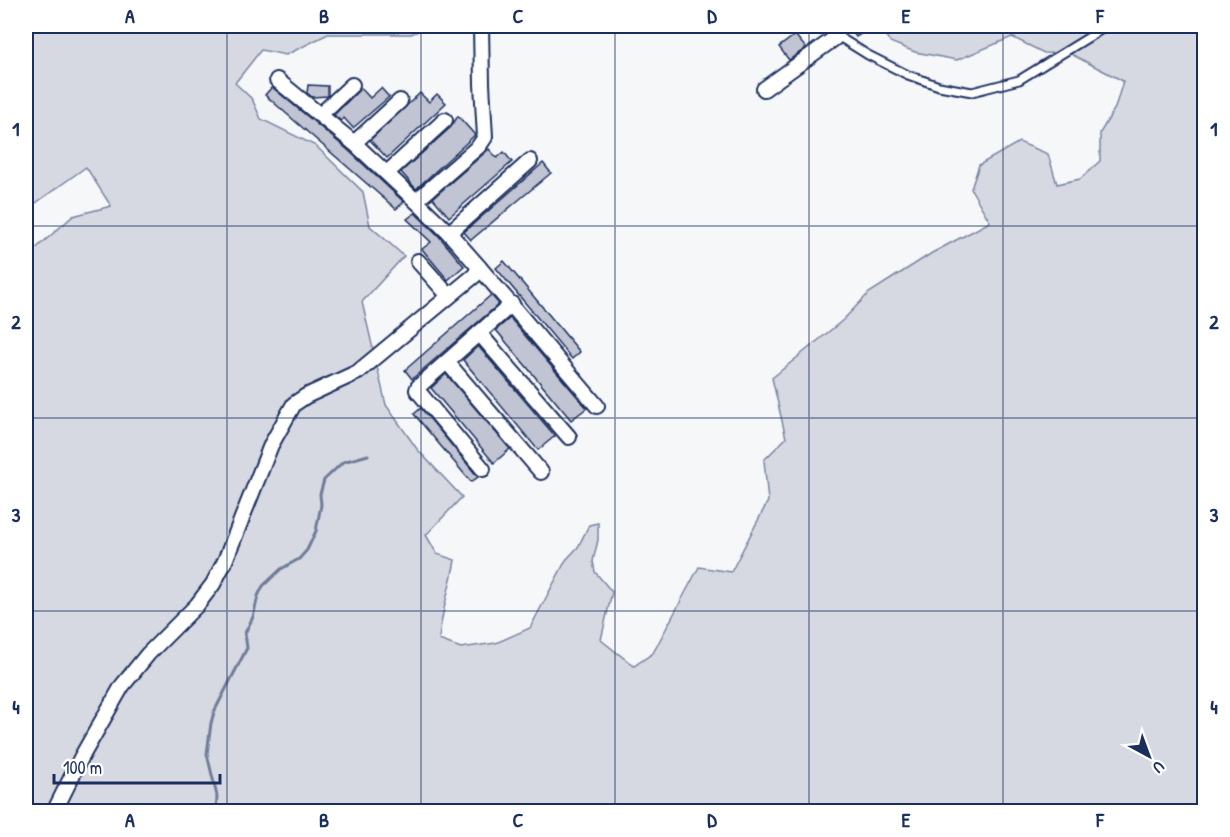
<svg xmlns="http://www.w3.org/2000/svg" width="1230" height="837" font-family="'Patrick Hand',sans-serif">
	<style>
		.green { fill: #d6d9e2; stroke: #7884a0; stroke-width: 1.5 }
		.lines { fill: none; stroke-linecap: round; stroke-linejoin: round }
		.stream { stroke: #707c99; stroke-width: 3 }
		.building { fill: #c0c4d3; stroke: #1b2f5e; stroke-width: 1.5 }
		.service-casing { stroke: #1b2f5e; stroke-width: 11 }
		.minor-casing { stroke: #1b2f5e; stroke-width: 18 }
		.service { stroke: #fff; stroke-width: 7 }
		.minor { stroke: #fff; stroke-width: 14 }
		.grid { fill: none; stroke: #1b2f5e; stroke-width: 1.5; stroke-opacity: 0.55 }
		.neatline { fill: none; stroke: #1b2f5e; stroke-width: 2 }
		.grid-label { font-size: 20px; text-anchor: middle; font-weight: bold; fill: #1b2f5e }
	</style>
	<rect width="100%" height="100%" fill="#f6f7f9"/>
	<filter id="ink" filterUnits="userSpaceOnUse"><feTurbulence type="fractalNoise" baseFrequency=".0167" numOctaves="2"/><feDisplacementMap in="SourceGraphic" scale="12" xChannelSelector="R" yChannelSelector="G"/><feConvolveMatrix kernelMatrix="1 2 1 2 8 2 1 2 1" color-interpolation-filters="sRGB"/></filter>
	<g filter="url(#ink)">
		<path class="green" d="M 26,26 L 431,26 L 411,34 L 328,34 L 286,55 L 261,50 L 235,83 L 252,99 L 261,119 L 316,146 L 363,192 L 370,226 L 404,256 L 362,302 L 386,405 L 417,449 L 462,497 L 426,535 L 437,554 L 455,560 C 450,589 441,612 439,640 L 461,648 L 496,643 L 530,628 L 566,560 L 578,547 L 589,525 L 598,523 L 598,540 L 593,561 L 595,572 L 612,592 L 601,640 L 634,666 L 653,653 L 699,567 L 731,572 L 768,501 L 764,460 L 786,438 L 772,378 L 843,320 L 869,293 L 932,253 L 990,222 L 971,189 L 979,165 L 1019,142 L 1048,154 L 1057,184 L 1080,179 L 1100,161 L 1100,133 L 1115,108 L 1123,81 L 1071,54 L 1044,53 L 1012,37 L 957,60 L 915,52 L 890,42 L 879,26 L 1204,26 L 1204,811 L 26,811 L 26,257 L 73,216 L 111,206 L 86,167 L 26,210 Z"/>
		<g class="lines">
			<path class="stream" d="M 216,812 L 217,796 L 207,754 L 211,723 L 214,712 L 247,648 L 245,633 L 253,617 L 258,596 L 263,586 L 281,569 L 299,559 L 307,550 L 316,531 L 321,505 L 320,494 L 324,480 L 343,462 L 368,455"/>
		</g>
		<g class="building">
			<path d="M 848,26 L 873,26 L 856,37 Z"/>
			<path d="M 795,35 L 806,48 L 789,60 L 779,47 Z"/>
			<path d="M 308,85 L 328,86 L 328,96 L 312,97 L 307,93 Z"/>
			<path d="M 272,87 L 348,150 L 404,202 L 396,209 L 265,95 Z"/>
			<path d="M 361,88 L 370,98 L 381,88 L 389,97 L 353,128 L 344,118 L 341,121 L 334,115 Z"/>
			<path d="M 420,93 L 429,102 L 437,94 L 446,103 L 387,158 L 370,140 Z"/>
			<path d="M 458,116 L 475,135 L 416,189 L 401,172 L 451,127 Z"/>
			<path d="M 489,149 L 497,158 L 504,152 L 512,162 L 449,217 L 433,198 Z"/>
			<path d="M 543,163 L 551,173 L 471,240 L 464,232 Z"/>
			<path d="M 415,213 L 438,235 L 464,266 L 448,280 L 422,249 L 431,242 L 407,219 Z"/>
			<path d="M 504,261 L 580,352 L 572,359 L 496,268 Z"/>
			<path d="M 491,295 L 499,304 L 412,379 L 405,370 Z"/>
			<path d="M 510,318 L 587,408 L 571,420 L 496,330 Z"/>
			<path d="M 478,346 L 555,436 L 538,450 L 463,360 Z"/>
			<path d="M 446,374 L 510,449 L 494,463 L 431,388 Z"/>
			<path d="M 421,408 L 478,477 L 471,482 L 414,414 Z"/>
		</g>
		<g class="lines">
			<defs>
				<path id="service" d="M 836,35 L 868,55 L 908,75 L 939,86 L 972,92 L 1019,80 L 1107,26"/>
				<g id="minor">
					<path d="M 277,80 L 354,143 L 416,201"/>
					<path d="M 764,89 L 835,38 L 836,32 L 830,26"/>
					<path d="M 320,115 L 352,85"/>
					<path d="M 354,143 L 400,101"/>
					<path d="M 387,173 L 445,120"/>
					<path d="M 449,233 L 530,161"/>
					<path d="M 418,261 L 449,296"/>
					<path d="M 479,267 L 597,406"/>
					<path d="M 479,333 L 569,437"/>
					<path d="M 447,362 L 541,472"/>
					<path d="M 483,469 L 417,390 L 418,387 L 512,304"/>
					<path d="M 54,812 L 82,756 L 122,686 L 148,654 L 197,605 L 213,584 L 225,561 L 271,445 L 294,404 L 306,396 L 358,372 L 475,275 L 479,267 L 449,233 L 416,201 L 479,146 L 485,137 L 482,84 L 481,26"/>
				</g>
			</defs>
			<use href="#service" class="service-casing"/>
			<use href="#minor" class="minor-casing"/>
			<use href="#service" class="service"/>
			<use href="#minor" class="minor"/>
		</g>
	</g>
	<path class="grid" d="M 227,26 L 227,812M 421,26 L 421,812M 615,26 L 615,812M 809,26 L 809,812M 1003,26 L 1003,812M 26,226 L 1204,226M 26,418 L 1204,418M 26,611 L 1204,611"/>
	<rect width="1230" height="837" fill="none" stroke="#fff" stroke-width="66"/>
	<g transform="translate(1149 756) rotate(139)" stroke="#ffffff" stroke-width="4.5" paint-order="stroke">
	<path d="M0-4.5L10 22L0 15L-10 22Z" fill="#1b2f5e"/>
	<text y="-9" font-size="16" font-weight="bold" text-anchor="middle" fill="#1b2f5e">U</text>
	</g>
	<path d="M54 774v9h166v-9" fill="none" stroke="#1b2f5e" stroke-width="3"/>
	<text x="63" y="774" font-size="18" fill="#1b2f5e" stroke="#ffffff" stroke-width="4.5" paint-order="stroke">100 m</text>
	<rect x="33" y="33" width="1164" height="771" class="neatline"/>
	<g class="grid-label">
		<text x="130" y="23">A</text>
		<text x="324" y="23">B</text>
		<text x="518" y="23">C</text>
		<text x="712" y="23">D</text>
		<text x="906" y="23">E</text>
		<text x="1100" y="23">F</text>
		<text x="16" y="136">1</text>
		<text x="1214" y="136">1</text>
		<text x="16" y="329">2</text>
		<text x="1214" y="329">2</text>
		<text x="16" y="522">3</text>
		<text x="1214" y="522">3</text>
		<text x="16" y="714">4</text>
		<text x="1214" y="714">4</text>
		<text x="130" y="827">A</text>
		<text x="324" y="827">B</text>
		<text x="518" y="827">C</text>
		<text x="712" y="827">D</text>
		<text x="906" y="827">E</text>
		<text x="1100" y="827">F</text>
	</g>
</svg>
